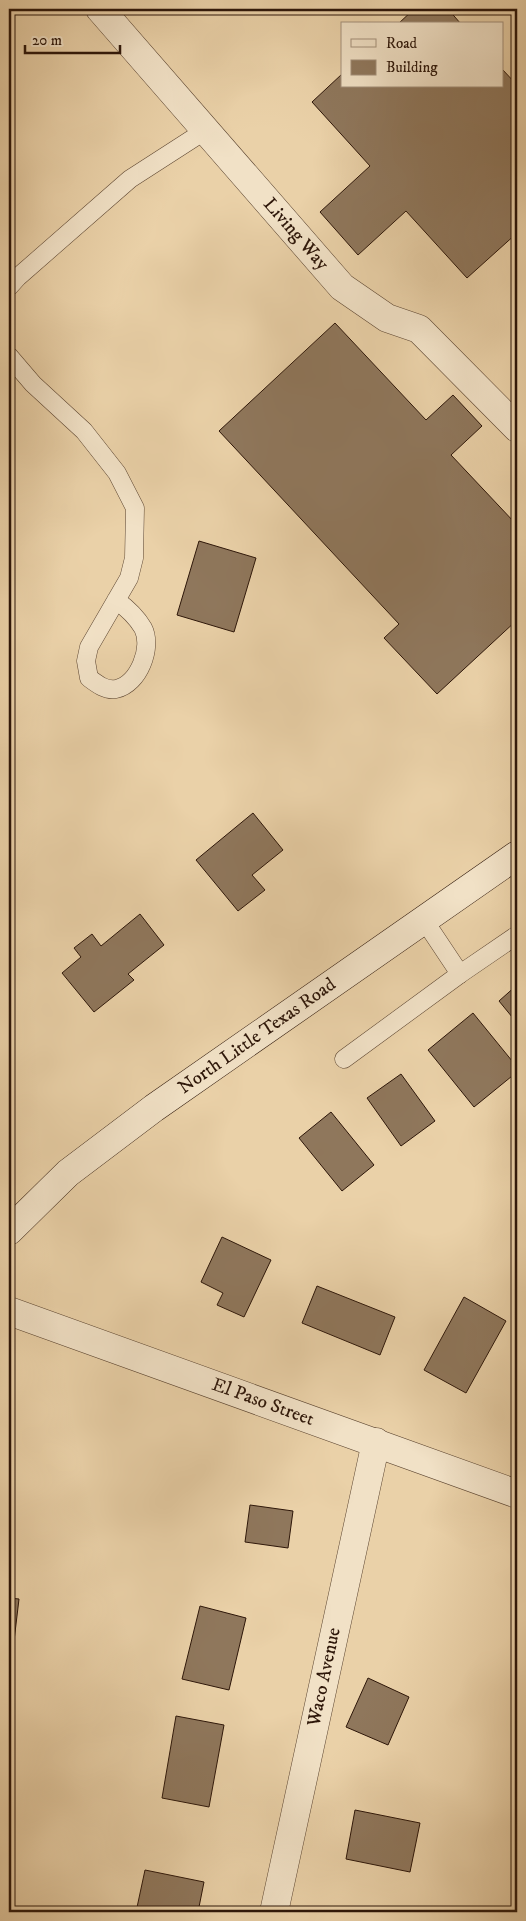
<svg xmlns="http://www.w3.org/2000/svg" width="526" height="1921" font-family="'IM FELL DW Pica',serif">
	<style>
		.building { fill: #8f775c; stroke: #2d1609 }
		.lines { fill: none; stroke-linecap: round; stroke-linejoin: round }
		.lane-casing { stroke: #5c4531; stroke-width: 19 }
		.street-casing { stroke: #5c4531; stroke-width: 29 }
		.secondary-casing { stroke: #2d1609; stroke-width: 29 }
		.lane { stroke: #f1e1c6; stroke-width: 18 }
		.street { stroke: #f1e1c6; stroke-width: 28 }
		.secondary { stroke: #f1e1c6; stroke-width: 28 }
		.labels { text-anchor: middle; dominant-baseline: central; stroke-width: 4; stroke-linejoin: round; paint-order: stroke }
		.street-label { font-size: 19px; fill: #2d1609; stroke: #f1e1c6 }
	</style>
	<rect width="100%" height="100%" fill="#ead1a8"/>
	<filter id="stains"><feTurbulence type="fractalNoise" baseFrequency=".004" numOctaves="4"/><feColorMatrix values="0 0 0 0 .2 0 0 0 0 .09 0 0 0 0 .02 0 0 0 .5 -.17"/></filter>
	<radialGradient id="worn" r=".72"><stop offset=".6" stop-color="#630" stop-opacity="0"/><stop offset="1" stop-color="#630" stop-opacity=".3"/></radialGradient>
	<g class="building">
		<path d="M 414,9 L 448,9 L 461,24 L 398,24 Z"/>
		<path d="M 502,69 L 517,85 L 517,233 L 467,278 L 406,211 L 358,255 L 320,212 L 370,166 L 312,102 L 342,74 L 342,86 L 502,86 Z"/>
		<path d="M 335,323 L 426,420 L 453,395 L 482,426 L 451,455 L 515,523 L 517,521 L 517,620 L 437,694 L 384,638 L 399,624 L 219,431 Z"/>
		<path d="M 199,541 L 256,558 L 234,632 L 177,615 Z"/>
		<path d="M 253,813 L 283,850 L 252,875 L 265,890 L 238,911 L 196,860 Z"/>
		<path d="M 140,914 L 164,945 L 128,974 L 134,980 L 94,1012 L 62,973 L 81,957 L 74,948 L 92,934 L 101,946 Z"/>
		<path d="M 517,985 L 517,1023 L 499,1001 Z"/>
		<path d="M 473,1013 L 517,1067 L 517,1072 L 474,1107 L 428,1050 Z"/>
		<path d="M 401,1074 L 435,1121 L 401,1146 L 367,1098 Z"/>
		<path d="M 331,1112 L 374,1165 L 342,1191 L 299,1138 Z"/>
		<path d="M 222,1237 L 271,1260 L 244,1317 L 217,1305 L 223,1293 L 201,1282 Z"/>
		<path d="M 317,1286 L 395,1317 L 380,1355 L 302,1323 Z"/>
		<path d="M 464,1297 L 506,1321 L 466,1393 L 424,1370 Z"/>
		<path d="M 250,1505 L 293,1511 L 288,1548 L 245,1542 Z"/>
		<path d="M 9,1598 L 19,1599 L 14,1641 L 9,1640 Z"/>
		<path d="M 200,1606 L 246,1618 L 229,1690 L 182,1679 Z"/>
		<path d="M 368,1678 L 409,1697 L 388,1745 L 346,1727 Z"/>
		<path d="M 176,1716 L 224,1725 L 209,1807 L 162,1798 Z"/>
		<path d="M 355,1810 L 420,1823 L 410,1872 L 346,1859 Z"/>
		<path d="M 145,1870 L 204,1882 L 198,1912 L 136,1912 Z"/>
	</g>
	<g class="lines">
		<defs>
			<g id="lane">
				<path d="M 9,287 L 18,277 L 130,179 L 206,130"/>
				<path d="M 9,356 L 33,384 L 84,431 L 117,473 L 135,508 L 134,558 L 129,578 L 89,647 L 86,661 L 89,678 C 97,684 106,691 116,689 C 139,684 153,647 143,628 C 136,616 127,608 116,600"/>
				<path d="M 424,920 L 460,974 L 517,935"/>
				<path d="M 344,1059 L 460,974"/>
			</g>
			<g id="street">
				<path d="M 100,9 L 342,287 L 387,318 L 419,329 L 517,428"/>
				<path d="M 9,1311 L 517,1494"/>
				<path d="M 274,1912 L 376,1442"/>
			</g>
			<path id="secondary" d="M 9,1231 L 68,1173 L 154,1108 L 517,855"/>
		</defs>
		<use href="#lane" class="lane-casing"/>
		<use href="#street" class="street-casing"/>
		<use href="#secondary" class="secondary-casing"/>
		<use href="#lane" class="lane"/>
		<use href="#street" class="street"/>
		<use href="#secondary" class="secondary"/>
	</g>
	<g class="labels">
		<g class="street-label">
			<text transform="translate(296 234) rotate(49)">Living Way</text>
			<text transform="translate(257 1036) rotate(-35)">North Little Texas Road</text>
			<text transform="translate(263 1402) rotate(20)">El Paso Street</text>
			<text transform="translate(324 1677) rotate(-78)">Waco Avenue</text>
		</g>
	</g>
	<rect width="526" height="1921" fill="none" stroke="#ead1a8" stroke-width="30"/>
	<rect x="10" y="10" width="506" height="1901" fill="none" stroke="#2d1609" stroke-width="2.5"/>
	<rect x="15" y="15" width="496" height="1891" fill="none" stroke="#2d1609"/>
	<rect x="341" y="22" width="162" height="65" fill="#f1e1c6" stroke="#a3907a"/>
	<rect x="351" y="39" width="25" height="8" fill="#f1e1c6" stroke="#a3907a"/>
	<text x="386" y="48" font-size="15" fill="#2d1609">Road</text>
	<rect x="351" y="60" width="25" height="15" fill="#8f775c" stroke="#a3907a"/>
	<text x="386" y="72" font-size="15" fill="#2d1609">Building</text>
	<path d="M25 45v8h95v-8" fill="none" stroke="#2d1609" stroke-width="2.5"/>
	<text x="32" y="45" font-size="15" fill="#2d1609" stroke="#f1e1c6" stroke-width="4" paint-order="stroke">20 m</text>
	<rect width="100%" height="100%" filter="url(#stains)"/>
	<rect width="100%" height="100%" fill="url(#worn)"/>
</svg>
